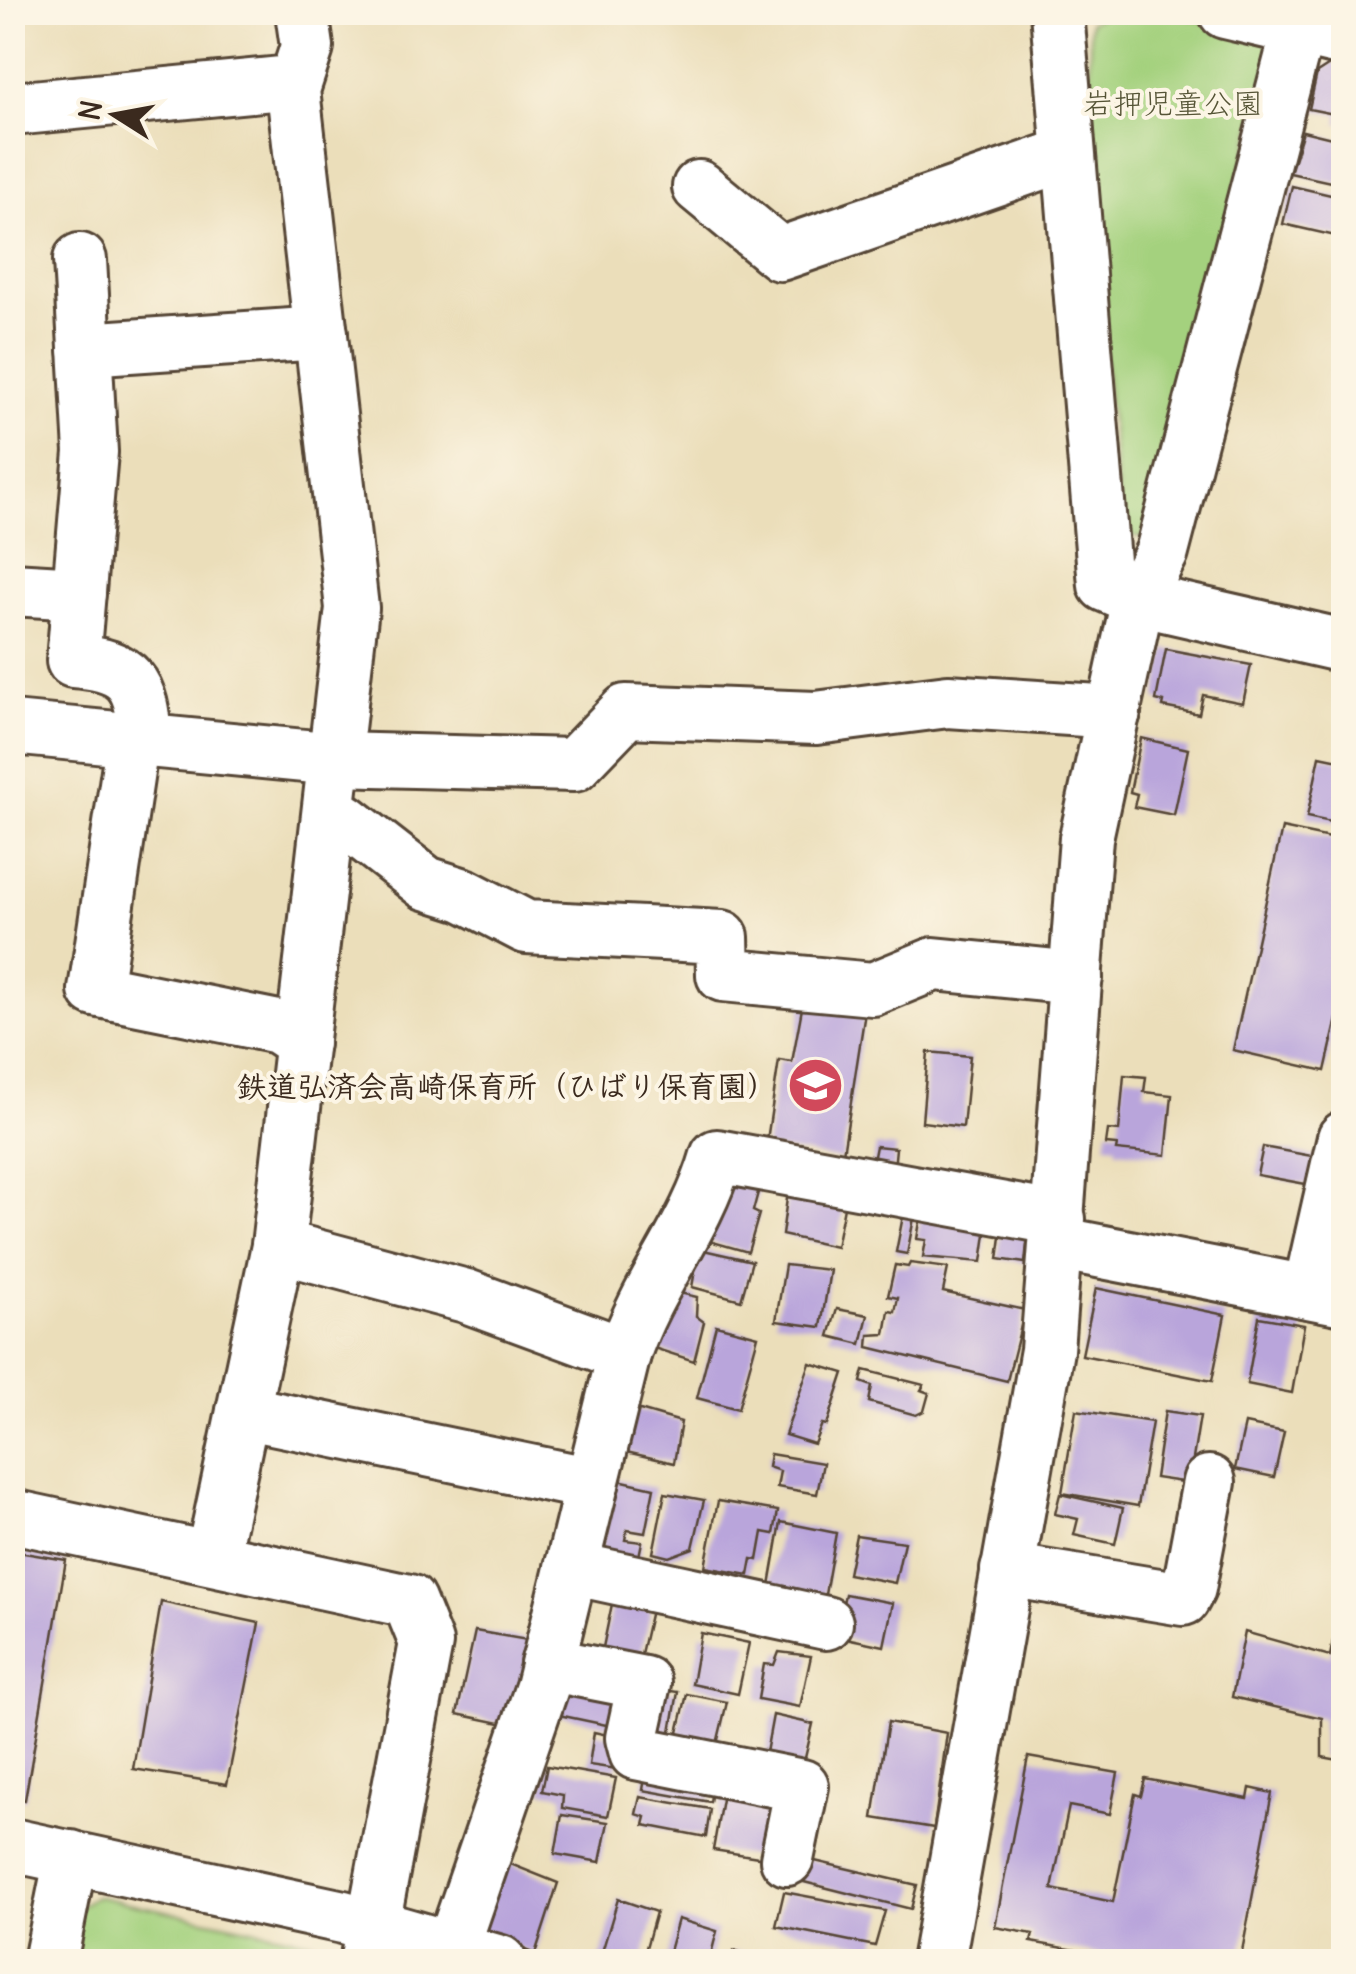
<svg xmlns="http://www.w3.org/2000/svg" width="1356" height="1974" font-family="Delius,'Klee One',sans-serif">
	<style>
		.green { fill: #a4d17e; stroke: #707e4e; stroke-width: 2.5 }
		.building { fill: #b9a5db }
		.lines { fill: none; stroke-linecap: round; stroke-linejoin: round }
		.minor-casing { stroke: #554535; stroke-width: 58 }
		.minor { stroke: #fff; stroke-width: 52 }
		.labels { text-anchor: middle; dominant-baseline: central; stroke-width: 8; stroke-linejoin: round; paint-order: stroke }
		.park-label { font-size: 30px; fill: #555436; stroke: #fcf5e5 }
		.poi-label { font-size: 30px; font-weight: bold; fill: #3b2a1e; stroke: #fcf5e5; text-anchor: end }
	</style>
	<rect width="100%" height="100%" fill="#fcf5e5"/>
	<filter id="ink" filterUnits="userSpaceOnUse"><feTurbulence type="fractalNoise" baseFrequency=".01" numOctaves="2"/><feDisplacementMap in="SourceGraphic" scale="20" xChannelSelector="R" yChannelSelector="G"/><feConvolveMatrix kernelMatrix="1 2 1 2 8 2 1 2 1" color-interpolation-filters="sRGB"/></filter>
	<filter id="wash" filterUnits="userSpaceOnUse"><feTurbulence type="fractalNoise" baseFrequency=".0048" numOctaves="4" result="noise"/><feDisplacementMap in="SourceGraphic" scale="40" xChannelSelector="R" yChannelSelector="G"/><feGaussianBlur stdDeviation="2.25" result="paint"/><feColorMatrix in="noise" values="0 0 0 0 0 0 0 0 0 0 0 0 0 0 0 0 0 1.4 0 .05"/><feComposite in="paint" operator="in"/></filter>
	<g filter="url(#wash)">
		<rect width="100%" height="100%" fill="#ebdeba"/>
		<g class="green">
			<path d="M 1107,13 L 1170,13 L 1268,38 L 1272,55 L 1145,538 L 1122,534 L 1090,208 L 1090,22 Z"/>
			<path d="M 95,1896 L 315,1942 L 331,1962 L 61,1962 L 71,1912 Z"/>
		</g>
		<g id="blocks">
			<g class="building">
				<path d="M 1334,62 L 1344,64 L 1344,124 L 1337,123 L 1339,115 L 1309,109 L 1317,73 Z"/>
				<path d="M 1303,131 L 1344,141 L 1344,185 L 1290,173 Z"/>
				<path d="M 1292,186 L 1344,198 L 1344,238 L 1283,224 Z"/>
				<path d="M 1166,649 L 1251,665 L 1243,703 L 1203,695 L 1199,714 L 1163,707 L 1164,702 L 1156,700 Z"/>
				<path d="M 1141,738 L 1188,749 L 1174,815 L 1134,807 L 1137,794 L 1130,792 Z"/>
				<path d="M 1320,756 L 1344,761 L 1344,825 L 1307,817 Z"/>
				<path d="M 1282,828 L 1344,841 L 1344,988 L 1325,1071 L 1233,1050 Z"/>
				<path d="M 803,1003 L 865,1012 L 842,1160 L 766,1147 L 779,1060 L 792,1062 Z"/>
				<path d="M 928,1052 L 970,1056 L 963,1127 L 922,1122 Z"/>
				<path d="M 1124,1075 L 1146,1077 L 1144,1092 L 1172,1095 L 1166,1155 L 1116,1150 L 1117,1145 L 1106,1144 L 1108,1130 L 1119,1131 Z"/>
				<path d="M 876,1146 L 896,1148 L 894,1169 L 872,1166 Z"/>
				<path d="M 1263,1147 L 1317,1157 L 1311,1185 L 1257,1175 Z"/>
				<path d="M 723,1173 L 760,1185 L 753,1211 L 759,1214 L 748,1252 L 702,1239 Z"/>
				<path d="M 788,1191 L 845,1202 L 836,1247 L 782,1235 Z"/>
				<path d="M 903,1216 L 914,1218 L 907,1254 L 896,1252 Z"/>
				<path d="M 921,1216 L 987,1227 L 982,1262 L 923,1257 L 926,1240 L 917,1239 Z"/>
				<path d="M 1003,1222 L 1029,1225 L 1025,1263 L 998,1259 Z"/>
				<path d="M 699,1249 L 752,1261 L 741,1300 L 692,1287 Z"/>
				<path d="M 910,1263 L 948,1268 L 943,1292 L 1025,1310 L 1007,1381 L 868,1347 L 869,1335 L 885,1334 L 889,1311 L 895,1312 L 898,1298 L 888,1296 L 895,1265 L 908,1267 Z"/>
				<path d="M 785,1265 L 830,1270 L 821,1327 L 776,1321 Z"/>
				<path d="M 1096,1288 L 1225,1315 L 1212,1381 L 1082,1355 Z"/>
				<path d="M 662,1289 L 697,1297 L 696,1316 L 704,1322 L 694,1361 L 638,1343 Z"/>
				<path d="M 837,1309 L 868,1315 L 861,1344 L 829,1336 Z"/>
				<path d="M 1259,1317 L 1304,1325 L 1292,1393 L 1247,1384 Z"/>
				<path d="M 716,1325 L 758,1336 L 738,1409 L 697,1398 Z"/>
				<path d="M 810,1363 L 844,1373 L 827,1425 L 822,1424 L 814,1444 L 785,1435 Z"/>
				<path d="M 864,1370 L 924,1385 L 921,1390 L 929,1393 L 924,1411 L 916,1415 L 869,1402 L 872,1386 L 861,1382 Z"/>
				<path d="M 633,1408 L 681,1422 L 674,1463 L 622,1451 Z"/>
				<path d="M 1076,1410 L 1152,1422 L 1138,1506 L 1062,1493 Z"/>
				<path d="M 1165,1411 L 1200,1416 L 1189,1483 L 1155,1478 Z"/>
				<path d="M 1245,1424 L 1284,1432 L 1274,1477 L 1235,1469 Z"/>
				<path d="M 770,1454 L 823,1463 L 817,1494 L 777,1487 L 780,1471 L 768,1467 Z"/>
				<path d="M 614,1479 L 654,1488 L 645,1533 L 627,1530 L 625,1540 L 642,1542 L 638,1561 L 600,1553 Z"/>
				<path d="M 665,1493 L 704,1500 L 693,1548 L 669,1557 L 653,1553 Z"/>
				<path d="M 1060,1494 L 1123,1508 L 1115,1544 L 1074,1535 L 1078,1519 L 1055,1514 Z"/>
				<path d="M 718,1501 L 778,1511 L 774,1534 L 763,1532 L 758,1560 L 752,1559 L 749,1575 L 705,1567 Z"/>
				<path d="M 781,1522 L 836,1533 L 824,1600 L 769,1591 Z"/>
				<path d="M 856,1535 L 904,1542 L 895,1583 L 848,1574 Z"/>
				<path d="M 12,1551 L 66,1560 L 25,1800 L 12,1797 Z"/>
				<path d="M 845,1594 L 893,1603 L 884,1646 L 836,1636 Z"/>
				<path d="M 1342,1596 L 1344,1596 L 1344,1761 L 1322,1757 L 1322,1718 L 1232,1697 L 1245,1632 L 1330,1656 Z"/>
				<path d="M 161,1602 L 259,1623 L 227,1784 L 133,1769 Z"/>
				<path d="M 612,1604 L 651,1610 L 638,1667 L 600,1662 Z"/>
				<path d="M 475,1631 L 533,1641 L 514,1726 L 457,1714 Z"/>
				<path d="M 701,1633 L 749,1643 L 738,1694 L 692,1684 Z"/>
				<path d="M 779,1652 L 811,1656 L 800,1707 L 758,1699 L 764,1664 L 774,1665 Z"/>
				<path d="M 559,1687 L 623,1692 L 616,1727 L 554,1714 Z"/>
				<path d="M 656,1689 L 678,1692 L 670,1737 L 647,1734 Z"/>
				<path d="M 687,1694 L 727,1702 L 717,1744 L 677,1737 Z"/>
				<path d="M 773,1715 L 813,1724 L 801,1775 L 763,1769 Z"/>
				<path d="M 888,1722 L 947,1733 L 934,1828 L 873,1818 Z"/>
				<path d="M 594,1732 L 621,1738 L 617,1769 L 589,1765 Z"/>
				<path d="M 1028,1757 L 1118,1773 L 1110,1814 L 1069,1806 L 1052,1889 L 1113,1902 L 1135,1794 L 1141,1796 L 1145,1779 L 1248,1799 L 1250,1788 L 1272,1793 L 1240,1962 L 1102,1962 L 1103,1955 L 1031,1942 L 1033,1934 L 995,1927 Z"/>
				<path d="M 647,1765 L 714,1778 L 710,1802 L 643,1790 Z"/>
				<path d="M 547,1766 L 616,1778 L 608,1816 L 562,1808 L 563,1795 L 542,1791 Z"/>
				<path d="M 725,1782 L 778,1791 L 765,1858 L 713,1850 Z"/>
				<path d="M 640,1797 L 710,1809 L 706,1837 L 644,1825 L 646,1817 L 636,1814 Z"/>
				<path d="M 562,1815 L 608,1822 L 600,1862 L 555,1854 Z"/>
				<path d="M 488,1855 L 558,1883 L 535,1954 L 465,1926 Z"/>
				<path d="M 802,1858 L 917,1885 L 911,1909 L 796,1880 Z"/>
				<path d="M 784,1892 L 885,1911 L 875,1946 L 776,1926 Z"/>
				<path d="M 618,1899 L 656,1912 L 642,1962 L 599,1962 Z"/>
				<path d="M 678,1919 L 717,1931 L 709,1962 L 666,1962 Z"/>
				<path d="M 734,1951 L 774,1960 L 774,1962 L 731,1962 Z"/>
			</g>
		</g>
	</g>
	<g filter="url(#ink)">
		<use href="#blocks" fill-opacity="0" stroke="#554535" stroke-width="2.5"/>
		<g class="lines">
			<defs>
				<g id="minor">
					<path d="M 1057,12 L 1105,585 L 1138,599 L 1344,646"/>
					<path d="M 1225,12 L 1344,40"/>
					<path d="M 12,109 L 282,83 L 293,90"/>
					<path d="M 699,187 L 780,254 L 1068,154"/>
					<path d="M 80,260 L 91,452 L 73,661 C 131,665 142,683 145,740"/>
					<path d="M 85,349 L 321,333"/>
					<path d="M 12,589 L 79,593"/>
					<path d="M 12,728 L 336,759 L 574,765 L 626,711 L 816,718 L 948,701 L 1114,712"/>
					<path d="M 133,738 L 95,990 L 278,1027 L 302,1043"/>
					<path d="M 329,817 L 345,820 L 426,883 L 464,895 L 526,927 L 722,937 L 723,975 L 873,989 L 934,964 L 1076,978"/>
					<path d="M 1057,1243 L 1344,1299"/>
					<path d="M 278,1246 L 466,1296 L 624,1354 L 542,1687 L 452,1949"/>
					<path d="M 1309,1292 L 1344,1138"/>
					<path d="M 624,1354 C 648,1282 696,1229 717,1156 L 1059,1219"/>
					<path d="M 243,1412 L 592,1484"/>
					<path d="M 12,1516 L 409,1601 L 426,1643 L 366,1962"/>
					<path d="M 212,1558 L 278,1246 L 352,608 L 293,90 L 307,47 L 302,12"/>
					<path d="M 571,1568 L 826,1623"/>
					<path d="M 1007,1570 L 1183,1599 L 1189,1588 L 1209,1482"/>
					<path d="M 547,1664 L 644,1683 L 632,1738 L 636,1753 L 802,1786 L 787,1859"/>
					<path d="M 12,1845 L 343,1917 L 500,1962"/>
					<path d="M 50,1962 L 71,1857"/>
					<path d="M 938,1962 L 1047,1350 L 1086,838 L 1138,599 L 1162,552 L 1303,12"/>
				</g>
			</defs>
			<use href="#minor" class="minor-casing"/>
			<use href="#minor" class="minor"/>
		</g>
	</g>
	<defs>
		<symbol id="school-disc" viewBox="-11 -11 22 22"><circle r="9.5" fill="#d1495b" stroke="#fcf5e5"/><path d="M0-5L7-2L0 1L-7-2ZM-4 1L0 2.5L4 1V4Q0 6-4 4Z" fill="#fff"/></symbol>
	</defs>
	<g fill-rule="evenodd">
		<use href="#school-disc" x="784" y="1054" width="63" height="63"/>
	</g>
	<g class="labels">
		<g class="park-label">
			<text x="1173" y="103">岩押児童公園</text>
		</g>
		<g class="poi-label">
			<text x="777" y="1086">鉄道弘済会高崎保育所（ひばり保育園）</text>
		</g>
	</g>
	<rect width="1356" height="1974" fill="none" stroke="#fcf5e5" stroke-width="50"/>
	<g transform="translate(115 115) rotate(281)" stroke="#fcf5e5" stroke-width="8" paint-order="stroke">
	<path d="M0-8L18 38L0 25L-18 38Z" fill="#3b2a1e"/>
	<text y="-15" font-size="28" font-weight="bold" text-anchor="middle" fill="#3b2a1e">N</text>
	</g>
</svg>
